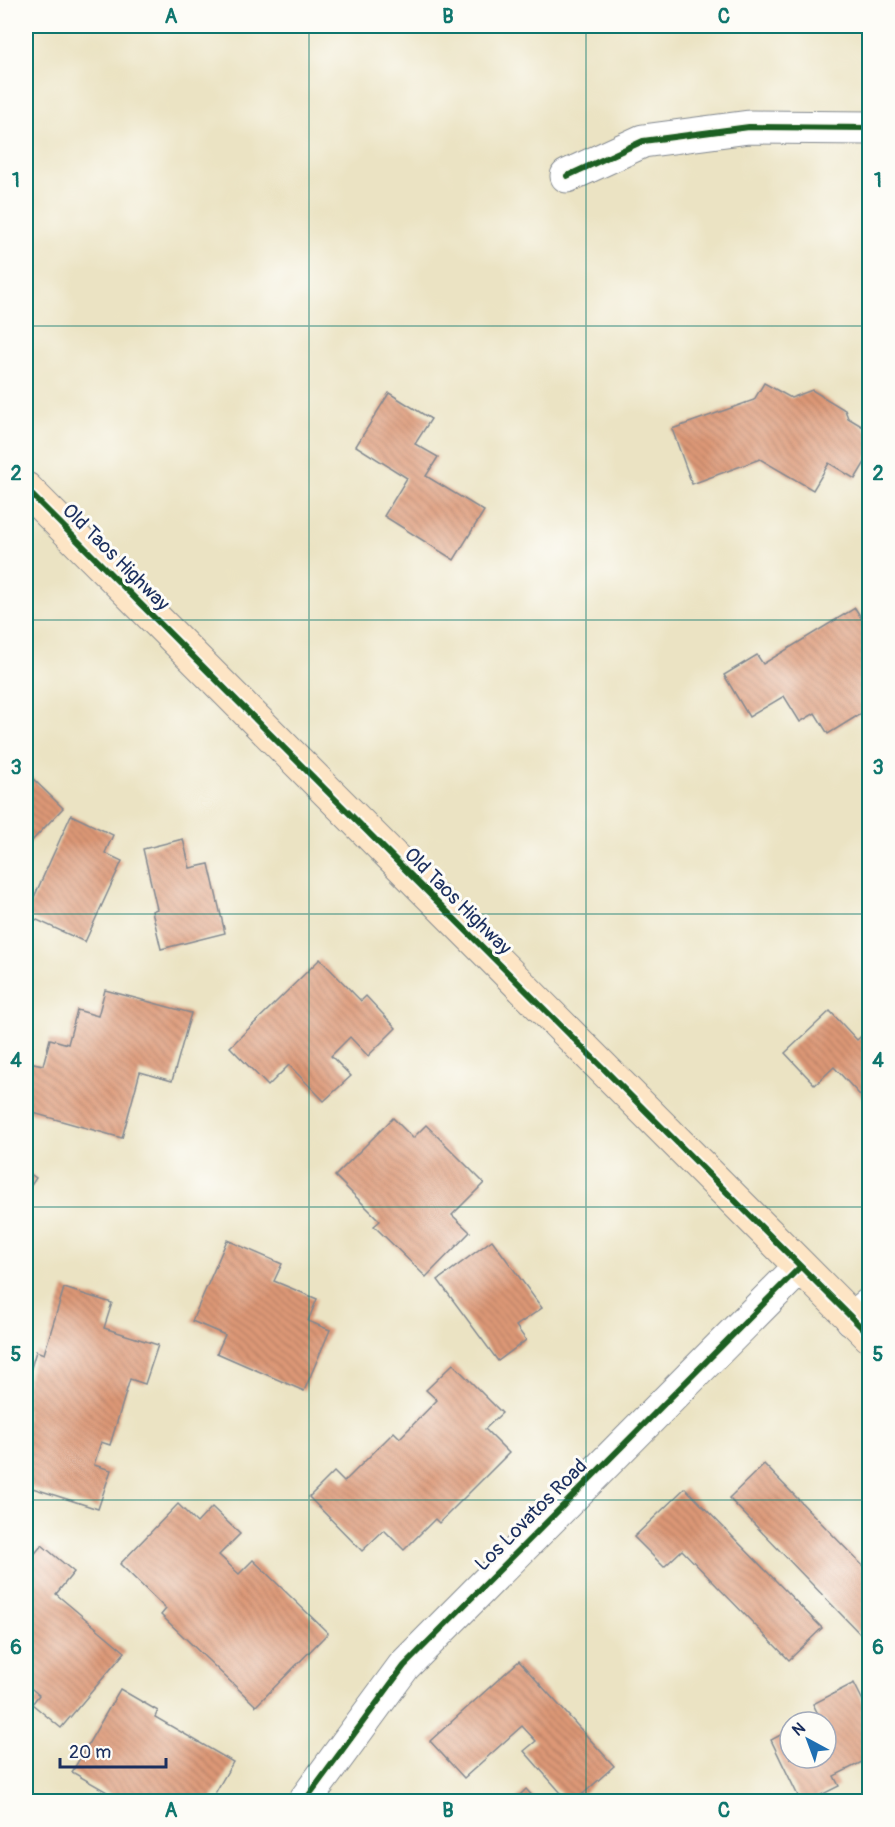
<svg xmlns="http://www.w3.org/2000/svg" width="895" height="1827" font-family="Pangolin,sans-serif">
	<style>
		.building { fill: url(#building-back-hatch) }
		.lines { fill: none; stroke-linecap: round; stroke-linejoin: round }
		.street-casing { stroke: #838990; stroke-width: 35 }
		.secondary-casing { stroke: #838990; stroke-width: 35 }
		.street { stroke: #fff; stroke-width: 33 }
		.secondary { stroke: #fde5c5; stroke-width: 33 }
		.cycleway-casing { stroke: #fdfcf7; stroke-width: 10 }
		.cycleway { stroke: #1b5e20; stroke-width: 6 }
		.grid { fill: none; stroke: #0f766e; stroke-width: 1.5; stroke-opacity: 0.55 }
		.labels { text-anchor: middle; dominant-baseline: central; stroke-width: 6; stroke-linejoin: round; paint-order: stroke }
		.street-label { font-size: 20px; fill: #1b2f5e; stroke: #fdfcf7 }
		.neatline { fill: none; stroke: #0f766e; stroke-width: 2 }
		.grid-label { font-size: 20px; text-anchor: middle; font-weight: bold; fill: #0f766e }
	</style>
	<defs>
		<pattern id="building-back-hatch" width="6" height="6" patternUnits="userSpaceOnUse" patternTransform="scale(1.5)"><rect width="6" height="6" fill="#dd9876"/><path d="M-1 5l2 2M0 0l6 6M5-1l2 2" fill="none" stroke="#b27c64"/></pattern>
	</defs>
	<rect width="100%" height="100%" fill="#fdfcf7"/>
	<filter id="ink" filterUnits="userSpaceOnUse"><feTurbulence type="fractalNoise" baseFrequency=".0167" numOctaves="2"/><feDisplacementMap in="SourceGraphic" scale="12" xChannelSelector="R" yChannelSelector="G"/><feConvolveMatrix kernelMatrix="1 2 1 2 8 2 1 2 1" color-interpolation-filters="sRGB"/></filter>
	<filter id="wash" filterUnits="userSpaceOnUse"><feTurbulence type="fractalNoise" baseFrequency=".008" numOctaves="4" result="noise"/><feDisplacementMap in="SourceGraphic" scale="24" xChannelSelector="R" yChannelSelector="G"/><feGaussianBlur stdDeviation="1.35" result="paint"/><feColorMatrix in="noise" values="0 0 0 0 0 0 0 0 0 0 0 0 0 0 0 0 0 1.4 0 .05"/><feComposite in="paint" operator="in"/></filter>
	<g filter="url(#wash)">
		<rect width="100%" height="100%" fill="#ebe3c3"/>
		<g id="blocks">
			<g class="building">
				<path d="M 764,383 L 791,398 L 812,390 L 845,410 L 848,418 L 870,431 L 870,454 L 855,479 L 829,463 L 813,490 L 760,459 L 692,484 L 672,429 L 754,400 Z"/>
				<path d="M 389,393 L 431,419 L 415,444 L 438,457 L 426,476 L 484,511 L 454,560 L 384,516 L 407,478 L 356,446 Z"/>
				<path d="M 855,608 L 865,624 L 870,622 L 870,708 L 828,734 L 815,713 L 800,722 L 784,696 L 749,717 L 724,675 L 757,655 L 763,664 Z"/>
				<path d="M 26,772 L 63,808 L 26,847 Z"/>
				<path d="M 71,815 L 113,835 L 105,853 L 122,861 L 85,942 L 26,915 Z"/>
				<path d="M 183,839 L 190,868 L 209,864 L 225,933 L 161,949 L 152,911 L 157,909 L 143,849 Z"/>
				<path d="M 320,959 L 361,1001 L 366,996 L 396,1028 L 368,1056 L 350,1037 L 331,1056 L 351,1076 L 324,1101 L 289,1065 L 268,1086 L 230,1047 Z"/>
				<path d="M 105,990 L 191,1013 L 172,1081 L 140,1072 L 122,1138 L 26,1111 L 26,1074 L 29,1062 L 43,1065 L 50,1039 L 68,1044 L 77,1010 L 98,1016 Z"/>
				<path d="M 830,1011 L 857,1040 L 870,1028 L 870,1106 L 834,1067 L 815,1085 L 785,1053 Z"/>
				<path d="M 393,1118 L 413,1138 L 426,1125 L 484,1183 L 452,1215 L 470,1232 L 426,1277 L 374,1226 L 380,1221 L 335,1176 Z"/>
				<path d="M 26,1171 L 36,1178 L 26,1193 Z"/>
				<path d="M 227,1240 L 282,1264 L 274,1281 L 317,1299 L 308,1321 L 330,1330 L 304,1391 L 217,1353 L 225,1335 L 192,1321 Z"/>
				<path d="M 492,1240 L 542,1308 L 516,1326 L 526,1340 L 498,1361 L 438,1280 Z"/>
				<path d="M 64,1288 L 112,1303 L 104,1328 L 158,1345 L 145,1384 L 130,1379 L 110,1445 L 101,1442 L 94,1465 L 111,1470 L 98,1509 L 26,1486 L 26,1385 L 36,1351 L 44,1354 Z"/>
				<path d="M 453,1364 L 502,1413 L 485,1429 L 509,1453 L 439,1523 L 435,1519 L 404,1550 L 384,1530 L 362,1551 L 309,1497 L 334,1472 L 344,1482 L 394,1432 L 400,1438 L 437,1400 L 426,1390 Z"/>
				<path d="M 764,1464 L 863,1566 L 870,1560 L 870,1631 L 863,1637 L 729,1498 Z"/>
				<path d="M 685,1488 L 822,1628 L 789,1660 L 682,1550 L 664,1567 L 634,1537 Z"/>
				<path d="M 178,1504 L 197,1523 L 212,1507 L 240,1534 L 219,1555 L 239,1574 L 253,1560 L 328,1633 L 256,1706 L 161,1615 L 166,1609 L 120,1564 Z"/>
				<path d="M 42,1545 L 74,1572 L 56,1594 L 125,1652 L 61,1728 L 32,1704 L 39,1695 L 26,1684 L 26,1665 L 28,1662 L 26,1659 L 26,1564 Z"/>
				<path d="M 519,1661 L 614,1766 L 574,1802 L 569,1802 L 524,1751 L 536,1741 L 522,1726 L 464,1778 L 430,1741 Z"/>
				<path d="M 854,1683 L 870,1715 L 870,1758 L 834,1776 L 839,1786 L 807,1802 L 801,1802 L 771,1740 L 790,1730 L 790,1758 L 826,1758 L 826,1722 L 807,1722 L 819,1716 L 813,1704 Z"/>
				<path d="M 120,1689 L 158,1711 L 155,1717 L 233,1762 L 210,1802 L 114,1802 L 116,1797 L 72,1772 Z"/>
				<path d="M 526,1789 L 538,1802 L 513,1802 Z"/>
			</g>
		</g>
	</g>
	<g filter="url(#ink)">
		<use href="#blocks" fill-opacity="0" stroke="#838990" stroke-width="1.5"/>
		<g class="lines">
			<defs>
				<g id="street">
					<path d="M 567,176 L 643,141 L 749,127 L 870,128"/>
					<path d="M 852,1319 L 870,1304"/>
					<path d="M 304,1802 L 404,1666 L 799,1268"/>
				</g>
				<path id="secondary" d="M 26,489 L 870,1336"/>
			</defs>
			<use href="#street" class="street-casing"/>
			<use href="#secondary" class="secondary-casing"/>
			<use href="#street" class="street"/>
			<use href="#secondary" class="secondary"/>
			<defs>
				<g id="cycleway">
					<path d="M 567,176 L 643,141 L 749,127 L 870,128"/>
					<path d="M 26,489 L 870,1336"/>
					<path d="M 304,1802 L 404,1666 L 799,1268"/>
				</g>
			</defs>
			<use href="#cycleway" class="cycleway-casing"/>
			<use href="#cycleway" class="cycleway"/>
		</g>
	</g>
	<path class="grid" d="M 309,26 L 309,1802M 586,26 L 586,1802M 26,326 L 870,326M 26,620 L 870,620M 26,914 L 870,914M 26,1207 L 870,1207M 26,1500 L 870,1500"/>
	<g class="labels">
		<g class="street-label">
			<text transform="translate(116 557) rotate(45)">Old Taos Highway</text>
			<text transform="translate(458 901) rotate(45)">Old Taos Highway</text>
			<text transform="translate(531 1515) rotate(-45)">Los Lovatos Road</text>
		</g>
	</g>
	<rect width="895" height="1827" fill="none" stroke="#fdfcf7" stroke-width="66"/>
	<g transform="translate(808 1740) rotate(319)"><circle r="28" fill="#fdfcf7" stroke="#a3aaba" stroke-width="1.5"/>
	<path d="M0-4.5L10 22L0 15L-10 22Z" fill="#1f6fb2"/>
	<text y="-9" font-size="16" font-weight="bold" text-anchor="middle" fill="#1b2f5e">N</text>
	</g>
	<path d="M60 1758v9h106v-9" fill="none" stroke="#1b2f5e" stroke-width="3"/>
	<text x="69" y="1758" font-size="18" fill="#1b2f5e" stroke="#fdfcf7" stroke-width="4.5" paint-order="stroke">20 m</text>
	<rect x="33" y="33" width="829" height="1761" class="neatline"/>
	<g class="grid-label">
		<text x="171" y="23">A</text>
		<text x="448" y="23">B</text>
		<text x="724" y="23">C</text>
		<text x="16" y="187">1</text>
		<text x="878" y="187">1</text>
		<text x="16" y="480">2</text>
		<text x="878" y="480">2</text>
		<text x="16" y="774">3</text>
		<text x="878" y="774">3</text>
		<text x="16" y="1067">4</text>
		<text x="878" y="1067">4</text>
		<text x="16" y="1361">5</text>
		<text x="878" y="1361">5</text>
		<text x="16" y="1654">6</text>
		<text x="878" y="1654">6</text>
		<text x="171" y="1817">A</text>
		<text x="448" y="1817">B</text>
		<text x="724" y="1817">C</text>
	</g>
</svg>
